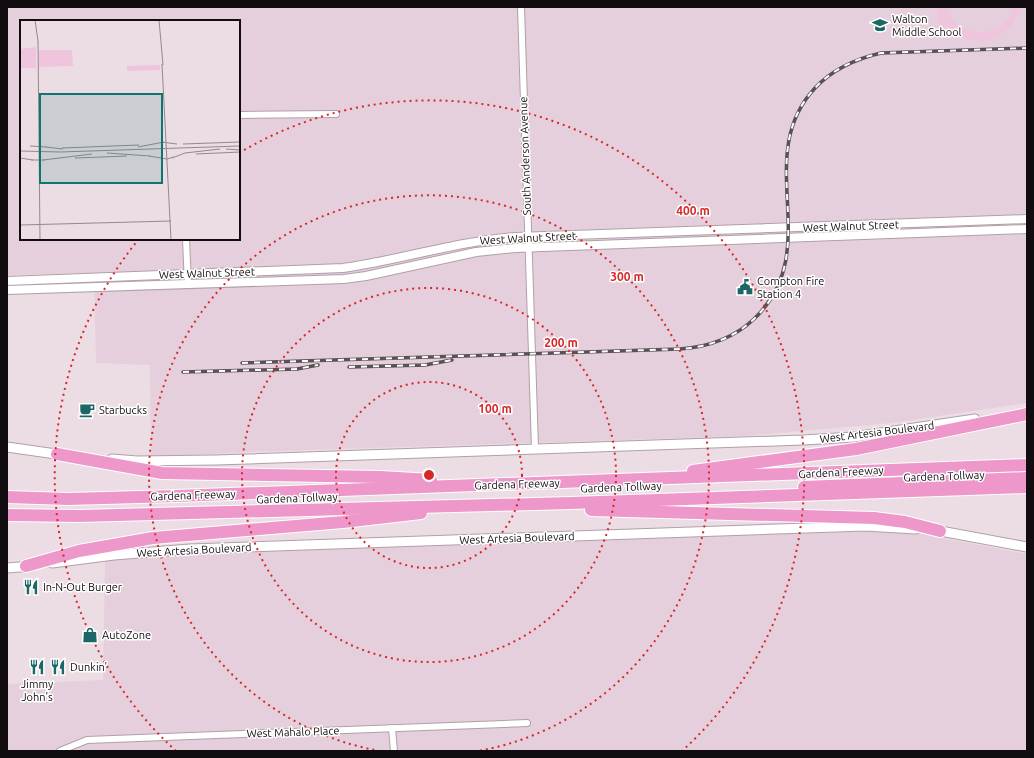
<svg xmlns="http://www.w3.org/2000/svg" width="1034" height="758" font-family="Ubuntu,sans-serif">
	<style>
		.built { fill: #e6cfdc; fill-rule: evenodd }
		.pitch { fill: #efc5dd }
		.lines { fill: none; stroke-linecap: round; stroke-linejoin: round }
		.minor-casing { stroke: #b0a0a9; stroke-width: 8 }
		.tertiary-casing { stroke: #b0a0a9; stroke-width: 10 }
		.secondary-casing { stroke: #b0a0a9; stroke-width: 11 }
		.motorway-casing { stroke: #fff; stroke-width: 14 }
		.minor { stroke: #fff; stroke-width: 6 }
		.tertiary { stroke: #fff; stroke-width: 8 }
		.secondary { stroke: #fff; stroke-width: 9 }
		.motorway { stroke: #ee97cb; stroke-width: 12 }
		.rail-casing { stroke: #595156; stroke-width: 3.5 }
		.rail { stroke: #fff; stroke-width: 2; stroke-dasharray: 6; stroke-linecap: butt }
		.ring { fill: none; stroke: #d62828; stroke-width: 2; stroke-dasharray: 2 4 }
		.labels { text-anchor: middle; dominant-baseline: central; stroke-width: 3; stroke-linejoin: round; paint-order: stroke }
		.poi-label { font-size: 11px; fill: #110c0f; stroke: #fff; text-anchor: start }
		.street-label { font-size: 11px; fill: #110c0f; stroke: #fff }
		.inset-road { fill: none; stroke: #94898f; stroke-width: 1 }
		.view { fill: #0f766e; fill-opacity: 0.15; stroke: #0f766e; stroke-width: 2 }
		.inset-edge { fill: none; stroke: #110c0f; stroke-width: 2 }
		.centre { fill: #d62828; stroke: #fff; stroke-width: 2 }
		.ring-label { font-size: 12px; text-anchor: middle; font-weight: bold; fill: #d62828; stroke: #fff; stroke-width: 3; stroke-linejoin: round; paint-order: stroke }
	</style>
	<rect width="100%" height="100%" fill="#ecdce4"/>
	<g class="built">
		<path d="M 7,7 L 1027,7 L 1027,403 L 892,423 L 744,436 L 250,452 L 151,457 L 150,365 L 96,363 L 94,273 L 7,275 ZM 21,21 L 239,21 L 239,239 L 21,239 Z"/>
		<path d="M 899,530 L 1027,554 L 1027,751 L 7,751 L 7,684 L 103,680 L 105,559 L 154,554 Z"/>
	</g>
	<path class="pitch" d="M 938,7 L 946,7 C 949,14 952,20 958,25 C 976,38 1009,32 1013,7 L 1021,7 C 1009,42 974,53 947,26 L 947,38 L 940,38 Z"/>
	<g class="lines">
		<defs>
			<g id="minor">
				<path d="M 521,7 L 535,449"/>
				<path d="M 239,115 L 336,114"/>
				<path d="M 186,239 L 188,285"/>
				<path d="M 392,728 L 394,751"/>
				<path d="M 60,751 L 87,740 L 527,723"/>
			</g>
			<g id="tertiary">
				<path d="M 7,281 L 343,268 C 401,260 457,241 516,237 L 1027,219"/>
				<path d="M 7,290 L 344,279 L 366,276 L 476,252 L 516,248 L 1027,229"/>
			</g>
			<g id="secondary">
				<path d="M 7,447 L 63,455"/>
				<path d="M 112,459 L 137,461 L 216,460 L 803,440 L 854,437 L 975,419"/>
				<path d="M 935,530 L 1027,547"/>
				<path d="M 52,563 L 114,555 L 190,549 L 865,526 L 916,529"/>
				<path d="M 7,568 L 32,566"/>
			</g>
			<g id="motorway">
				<path d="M 57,454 L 162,473 L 381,477 L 431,480"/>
				<path d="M 693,471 L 856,449 L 1027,414"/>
				<path d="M 804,487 L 1027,478"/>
				<path d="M 7,497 L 68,499 L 176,496 L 1027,465"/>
				<path d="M 591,510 L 874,518 L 905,522 L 940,531"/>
				<path d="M 7,515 L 79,516 L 571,503 L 1027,487"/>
				<path d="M 26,566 L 79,551 L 153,538 L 343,522 L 421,513"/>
			</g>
		</defs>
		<use href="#minor" class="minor-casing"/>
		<use href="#tertiary" class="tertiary-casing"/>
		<use href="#secondary" class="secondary-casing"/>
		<use href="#motorway" class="motorway-casing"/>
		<use href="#minor" class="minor"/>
		<use href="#tertiary" class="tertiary"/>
		<use href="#secondary" class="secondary"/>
		<use href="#motorway" class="motorway"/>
		<defs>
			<g id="rail">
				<path d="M 242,363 L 680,349 C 708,347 734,338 754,319 C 827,249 750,158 815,88 C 833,69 855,59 881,53 L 1027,48"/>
				<path d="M 349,367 L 425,365 L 452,360"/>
				<path d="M 183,372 L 297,369 L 318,365"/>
			</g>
		</defs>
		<use href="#rail" class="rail-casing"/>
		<use href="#rail" class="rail"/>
	</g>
	<g class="ring">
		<circle cx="429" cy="475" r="93"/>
		<circle cx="429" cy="475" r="187"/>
		<path d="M380 751A280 280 0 1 1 478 751"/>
		<path d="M176 751A374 374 0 0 1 138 240M239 153A374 374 0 0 1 682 751"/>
	</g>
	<defs>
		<symbol id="school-bare" viewBox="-9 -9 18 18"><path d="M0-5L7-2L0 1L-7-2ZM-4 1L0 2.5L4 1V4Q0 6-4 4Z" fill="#1a6766" stroke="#fff" stroke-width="2.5" paint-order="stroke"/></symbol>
		<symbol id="civic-bare" viewBox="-9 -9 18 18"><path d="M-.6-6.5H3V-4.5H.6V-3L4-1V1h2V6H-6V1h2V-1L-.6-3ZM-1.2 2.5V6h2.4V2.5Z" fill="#1a6766" stroke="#fff" stroke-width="2.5" paint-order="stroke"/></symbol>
		<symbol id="cafe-bare" viewBox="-9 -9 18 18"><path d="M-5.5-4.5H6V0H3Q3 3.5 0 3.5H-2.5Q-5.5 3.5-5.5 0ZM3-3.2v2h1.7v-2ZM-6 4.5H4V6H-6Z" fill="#1a6766" stroke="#fff" stroke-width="2.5" paint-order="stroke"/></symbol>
		<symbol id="restaurant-bare" viewBox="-9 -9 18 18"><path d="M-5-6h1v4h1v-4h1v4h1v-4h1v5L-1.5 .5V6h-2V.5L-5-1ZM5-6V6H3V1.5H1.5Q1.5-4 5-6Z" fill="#1a6766" stroke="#fff" stroke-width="2.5" paint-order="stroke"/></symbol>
		<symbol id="shop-bare" viewBox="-9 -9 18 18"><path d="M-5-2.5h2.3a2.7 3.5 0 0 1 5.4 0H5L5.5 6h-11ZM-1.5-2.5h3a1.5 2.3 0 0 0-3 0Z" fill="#1a6766" stroke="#fff" stroke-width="2.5" paint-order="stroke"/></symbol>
	</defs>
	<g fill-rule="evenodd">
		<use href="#school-bare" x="869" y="14" width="22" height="22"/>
		<use href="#civic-bare" x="734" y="276" width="22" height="22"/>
		<use href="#cafe-bare" x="76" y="399" width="22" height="22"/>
		<use href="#restaurant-bare" x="20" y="576" width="22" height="22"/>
		<use href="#shop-bare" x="79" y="624" width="22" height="22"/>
		<use href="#restaurant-bare" x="26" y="656" width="22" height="22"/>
		<use href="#restaurant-bare" x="47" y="656" width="22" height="22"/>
	</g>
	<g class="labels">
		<g class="poi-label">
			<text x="892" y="19">Walton<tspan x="892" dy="13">Middle School</tspan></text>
			<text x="757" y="281">Compton Fire<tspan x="757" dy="13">Station 4</tspan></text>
			<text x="99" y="410">Starbucks</text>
			<text x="43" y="587">In-N-Out Burger</text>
			<text x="102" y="635">AutoZone</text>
			<text x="70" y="667">Dunkin'</text>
			<text x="37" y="684" text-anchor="middle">Jimmy<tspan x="37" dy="13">John's</tspan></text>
		</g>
		<g class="street-label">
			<text transform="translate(525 156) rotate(-92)">South Anderson Avenue</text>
			<text transform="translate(851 226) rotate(-2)">West Walnut Street</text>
			<text transform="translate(528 238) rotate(-3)">West Walnut Street</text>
			<text transform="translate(207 273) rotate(-2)">West Walnut Street</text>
			<text transform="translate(877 432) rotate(-7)">West Artesia Boulevard</text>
			<text transform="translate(841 472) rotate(-3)">Gardena Freeway</text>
			<text transform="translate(944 476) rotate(-2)">Gardena Tollway</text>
			<text transform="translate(517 484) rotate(-2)">Gardena Freeway</text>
			<text transform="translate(621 487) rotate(-2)">Gardena Tollway</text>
			<text transform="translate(193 495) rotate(-2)">Gardena Freeway</text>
			<text transform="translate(297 498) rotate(-2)">Gardena Tollway</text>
			<text transform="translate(517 538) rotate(-2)">West Artesia Boulevard</text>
			<text transform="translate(194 550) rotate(-3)">West Artesia Boulevard</text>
			<text transform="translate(293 732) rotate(-2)">West Mahalo Place</text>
		</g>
	</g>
	<g transform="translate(20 20)">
		<rect width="220" height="220" fill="#ecdce4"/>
		<path d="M 140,45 L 140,50 L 107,51 L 107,46 Z" fill="#efc5dd"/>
		<path d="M 16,27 L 16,48 L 0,48 L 0,29 ZM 19,30 L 52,30 L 53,46 L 19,47 Z" fill="#efc5dd"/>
		<path class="inset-road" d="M 15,0 L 18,21 L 20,220M 139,0 L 143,45M 142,44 L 151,220M 141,122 L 157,124M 163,124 L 220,122M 10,126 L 27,127M 26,127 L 43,129M 118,127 L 144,122M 42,128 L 119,125M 206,129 L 220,130M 0,131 L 40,132 L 220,126M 87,133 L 130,136M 176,134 L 220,132M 129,136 L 147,139 L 154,137M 0,138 L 13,140M 55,138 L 107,136M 152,138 L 165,133 L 200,129M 11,140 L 25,140M 23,140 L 72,134M 0,205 L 151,201"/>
		<path class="view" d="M 20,74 L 142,74 L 142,163 L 20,163 Z"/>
		<rect width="220" height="220" class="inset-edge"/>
	</g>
	<circle cx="429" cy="475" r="6" class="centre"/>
	<g class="ring-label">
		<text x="693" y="215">400 m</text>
		<text x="627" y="281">300 m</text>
		<text x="561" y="347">200 m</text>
		<text x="495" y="413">100 m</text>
	</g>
	<rect width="1034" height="758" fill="none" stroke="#110c0f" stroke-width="16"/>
</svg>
